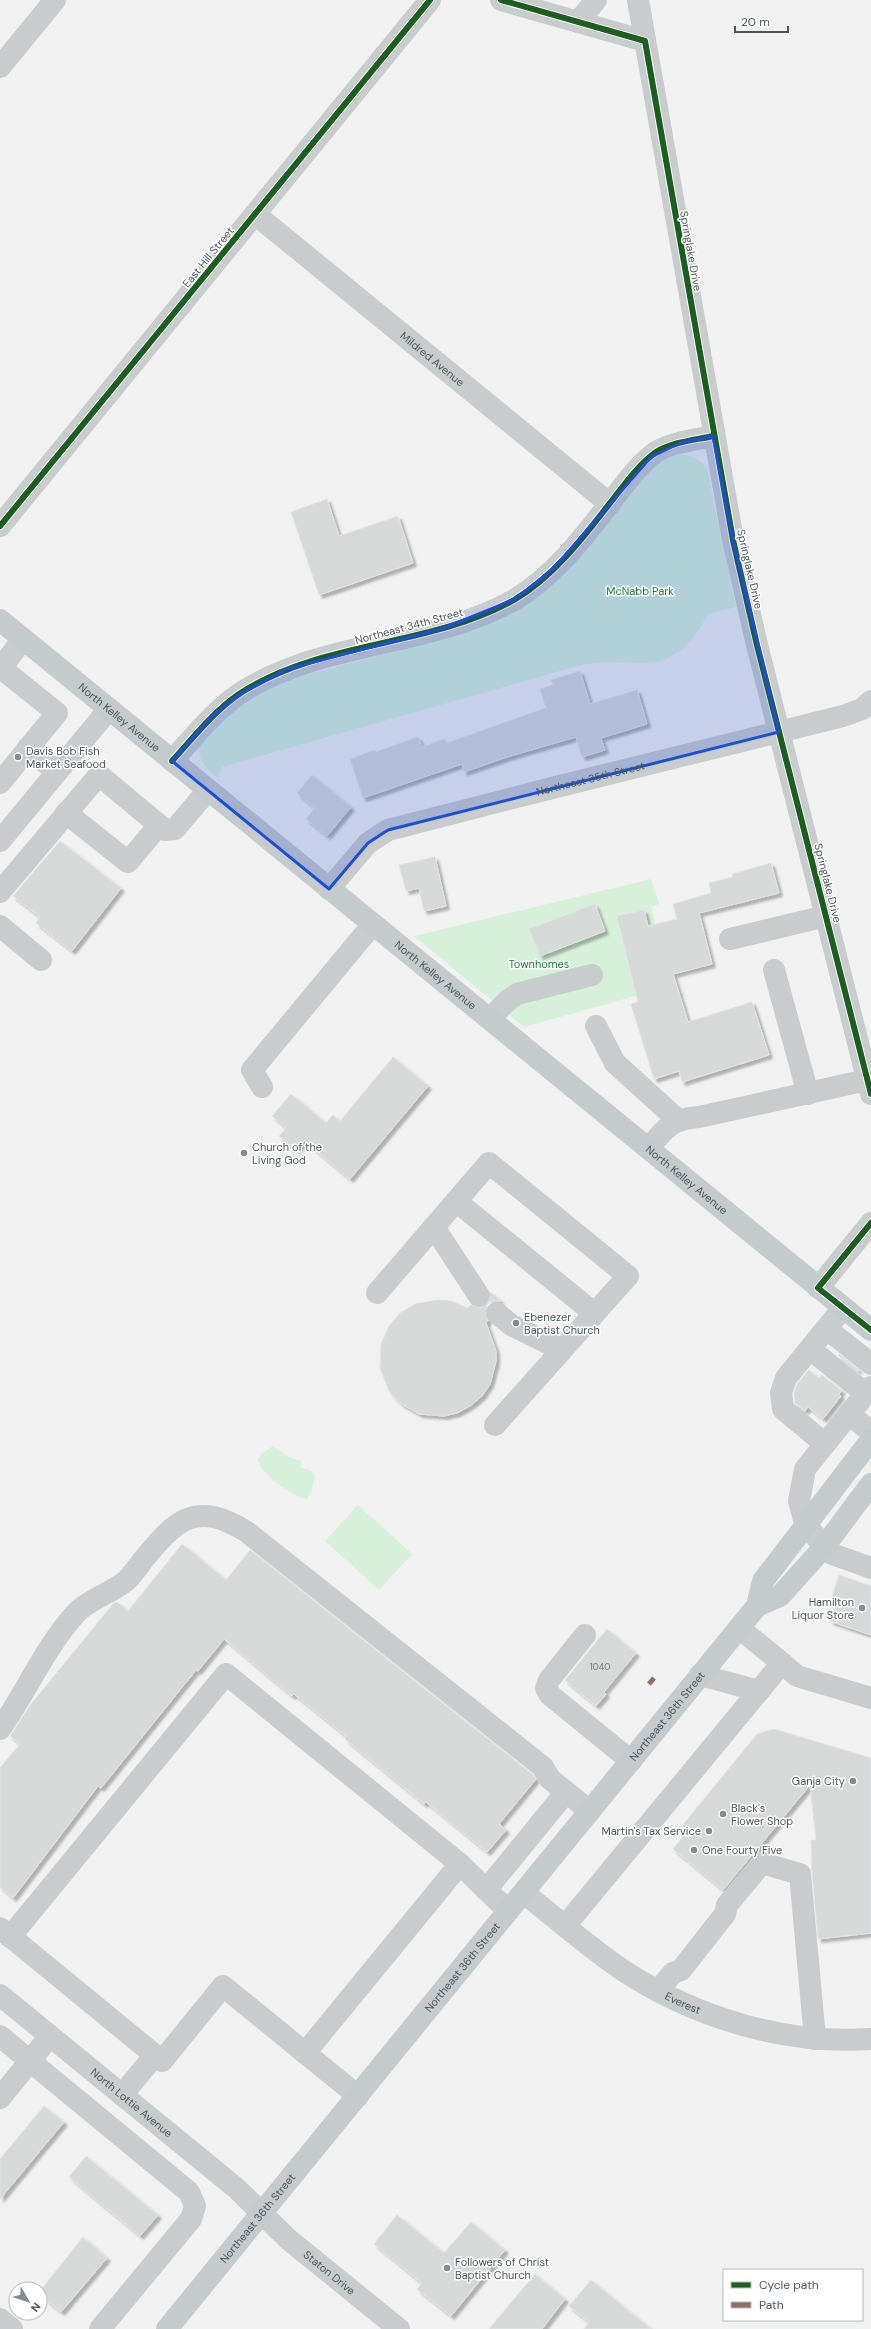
<svg xmlns="http://www.w3.org/2000/svg" width="871" height="2329" font-family="'DM Sans',sans-serif">
	<style>
		.green { fill: #d6f0da }
		.building { fill: #d7d9d9; stroke: #e2e3e4; filter: url(#shadow) }
		.lines { fill: none; stroke-linecap: round; stroke-linejoin: round }
		.minor { stroke: #c8cccc; stroke-width: 22 }
		.major { stroke: #c5cacc; stroke-width: 22 }
		.quiet { stroke: #8d6e63; stroke-width: 5; stroke-dasharray: 10 5; stroke-linecap: butt }
		.cycleway-casing { stroke: #fff; stroke-width: 8 }
		.cycleway { stroke: #1b5e20; stroke-width: 6 }
		.marked { fill: #1d4ed8; fill-opacity: 0.2; stroke: #1d4ed8; stroke-width: 3; stroke-linejoin: round }
		.poi-dot { fill: #838d91; stroke: #fff; stroke-width: 1.5 }
		.labels { text-anchor: middle; dominant-baseline: central; stroke-width: 3; stroke-linejoin: round; paint-order: stroke }
		.number-label { font-size: 9px; fill: #6d797d }
		.street-label { font-size: 11px; fill: #48575d; stroke: #fff }
		.park-label { font-size: 11px; fill: #177f35; stroke: #fff }
		.poi-label { font-size: 11px; fill: #48575d; stroke: #fff; text-anchor: start }
	</style>
	<defs>
		<filter id="shadow"><feDropShadow dx="3.5" dy="3.5" stdDeviation="1" flood-color="#0004"/></filter>
	</defs>
	<rect width="100%" height="100%" fill="#f1f1f1"/>
	<g class="green">
		<path d="M 680,454 C 693,456 700,459 707,469 L 736,607 L 708,614 C 703,623 698,633 691,640 C 667,667 645,664 612,662 C 602,662 591,664 581,665 L 222,767 L 218,778 C 206,768 199,762 198,746 L 227,714 L 282,681 L 440,640 L 495,622 L 519,609 L 650,469 L 664,460 Z"/>
		<path d="M 651,879 L 659,904 L 651,907 L 671,986 L 524,1027 L 414,936 Z"/>
		<path d="M 273,1446 L 289,1457 L 301,1461 L 301,1468 L 310,1470 L 315,1475 L 311,1493 L 307,1499 C 294,1498 258,1472 258,1459 L 262,1453 Z"/>
		<path d="M 358,1505 L 412,1554 L 379,1590 L 325,1541 Z"/>
	</g>
	<g class="building">
		<path d="M 327,499 L 339,536 L 398,516 L 413,563 L 319,595 L 291,512 Z"/>
		<path d="M 580,671 L 590,704 L 637,690 L 647,724 L 601,738 L 605,750 L 582,757 L 576,737 L 507,757 L 464,772 L 462,764 L 363,798 L 350,759 L 375,750 L 376,752 L 418,737 L 422,747 L 445,739 L 447,743 L 546,708 L 540,689 L 553,685 L 551,680 Z"/>
		<path d="M 312,775 L 351,807 L 327,836 L 306,819 L 315,808 L 297,793 Z"/>
		<path d="M 60,841 L 121,888 L 72,951 L 36,923 L 40,917 L 13,896 Z"/>
		<path d="M 435,857 L 446,906 L 424,911 L 419,888 L 406,891 L 399,865 Z"/>
		<path d="M 771,863 L 779,893 L 699,913 L 712,964 L 673,974 L 688,1022 L 752,1002 L 769,1055 L 682,1082 L 679,1071 L 654,1079 L 631,1004 L 638,1002 L 617,916 L 644,910 L 648,926 L 677,919 L 673,904 L 711,893 L 709,883 L 733,877 L 732,874 Z"/>
		<path d="M 595,904 L 605,931 L 540,956 L 529,929 Z"/>
		<path d="M 393,1057 L 428,1086 L 350,1179 L 304,1141 L 297,1150 L 279,1136 L 286,1128 L 272,1116 L 291,1094 L 326,1123 L 333,1115 L 340,1121 Z"/>
		<path d="M 490,1292 L 501,1301 L 492,1301 L 487,1305 L 485,1311 L 488,1321 L 486,1323 L 496,1351 L 496,1361 L 490,1384 L 482,1396 L 470,1406 L 457,1413 L 444,1416 L 419,1414 L 400,1403 L 389,1391 L 380,1368 L 381,1344 L 389,1326 L 400,1313 L 415,1304 L 437,1300 L 452,1301 L 467,1308 L 471,1305 L 480,1308 L 490,1302 Z"/>
		<path d="M 839,1354 L 859,1370 L 858,1371 L 838,1355 Z"/>
		<path d="M 809,1370 L 819,1378 L 822,1375 L 842,1391 L 839,1394 L 841,1396 L 823,1419 L 808,1407 L 805,1411 L 795,1403 L 794,1394 L 797,1384 Z"/>
		<path d="M 182,1544 L 226,1580 L 250,1550 L 533,1775 L 536,1779 L 499,1824 L 506,1830 L 487,1852 L 426,1802 L 424,1804 L 345,1739 L 346,1736 L 294,1694 L 292,1696 L 224,1639 L 198,1671 L 196,1670 L 101,1788 L 98,1786 L 13,1898 L 0,1887 L 0,1768 L 20,1744 L 10,1736 L 31,1704 L 113,1604 L 117,1602 L 128,1611 Z"/>
		<path d="M 839,1575 L 871,1586 L 871,1635 L 830,1621 L 836,1601 L 831,1600 Z"/>
		<path d="M 607,1629 L 636,1653 L 604,1692 L 606,1694 L 596,1706 L 565,1680 Z"/>
		<path d="M 774,1729 L 871,1758 L 871,1933 L 818,1939 L 812,1872 L 811,1840 L 816,1840 L 810,1785 L 723,1890 L 673,1849 L 688,1831 L 682,1826 L 757,1734 Z"/>
		<path d="M 44,2106 L 64,2122 L 0,2199 L 0,2159 Z"/>
		<path d="M 86,2156 L 158,2215 L 140,2236 L 69,2177 Z"/>
		<path d="M 397,2215 L 444,2253 L 471,2222 L 505,2250 L 451,2316 L 417,2289 L 422,2283 L 374,2244 Z"/>
		<path d="M 83,2237 L 107,2258 L 61,2312 L 40,2295 L 40,2291 Z"/>
		<path d="M 535,2274 L 565,2299 L 542,2329 L 489,2329 Z"/>
		<path d="M 591,2280 L 651,2329 L 584,2329 L 589,2322 L 569,2306 Z"/>
	</g>
	<g class="lines">
		<g class="minor">
			<path d="M 501,0 L 645,41"/>
			<path d="M 638,0 L 733,540 L 757,645 L 871,1094"/>
			<path d="M 578,22 L 596,0"/>
			<path d="M 0,67 L 55,0"/>
			<path id="s1" d="M 255,214 L 610,504"/>
			<path d="M 0,526 L 430,0"/>
			<path d="M 28,748 L 57,772"/>
			<path d="M 172,761 C 193,738 213,712 239,694 C 321,640 428,648 514,600 C 553,577 583,538 610,503 C 624,485 638,465 656,452 C 672,442 695,440 713,436"/>
			<path d="M 0,783 L 57,713 L 1,668 L 23,639"/>
			<path d="M 66,813 L 128,862 L 159,825"/>
			<path d="M 0,841 L 109,709"/>
			<path id="s2" d="M 329,889 L 368,843 L 388,830 L 548,789 L 843,716 L 862,709 L 871,701"/>
			<path d="M 0,892 L 99,775 L 165,830 L 175,829 L 208,790"/>
			<path d="M 0,926 L 41,960"/>
			<path d="M 730,939 L 826,916"/>
			<path d="M 774,970 L 808,1094"/>
			<path d="M 490,1019 L 507,1001 L 517,994 L 592,975"/>
			<path d="M 596,1026 L 615,1063 L 678,1120"/>
			<path d="M 262,1087 L 252,1070 L 373,924"/>
			<path d="M 648,1148 C 667,1128 670,1119 699,1117 L 867,1080"/>
			<path d="M 456,1201 L 594,1313"/>
			<path d="M 434,1227 L 479,1296"/>
			<path d="M 818,1288 L 871,1223"/>
			<path d="M 377,1293 L 489,1163 L 628,1276 L 495,1425"/>
			<path d="M 843,1308 L 786,1378 L 781,1393 L 783,1409 L 825,1444 L 871,1387"/>
			<path d="M 497,1313 L 511,1325 L 562,1350"/>
			<path d="M 827,1329 L 871,1364"/>
			<path d="M 810,1349 L 866,1394"/>
			<path d="M 849,1414 L 871,1432"/>
			<path d="M 825,1444 L 805,1469 L 799,1501 L 805,1523 L 824,1547 L 832,1554 L 871,1568"/>
			<path d="M 739,1628 L 782,1663"/>
			<path d="M 585,1635 L 549,1680 L 546,1688 L 550,1695 L 631,1761"/>
			<path d="M 700,1675 L 759,1691"/>
			<path d="M 0,1729 C 27,1691 45,1647 77,1612 C 90,1599 111,1593 126,1581 C 132,1575 138,1567 143,1560 C 177,1519 195,1500 247,1532 L 543,1767 L 550,1779 L 590,1811"/>
			<path d="M 486,1890 L 566,1792"/>
			<path id="s3" d="M 524,1893 C 557,1919 589,1948 624,1971 C 696,2018 786,2045 871,2039"/>
			<path d="M 565,1926 L 782,1663 L 797,1676 L 871,1698"/>
			<path d="M 0,1928 L 162,2061 L 223,1986 L 358,2096"/>
			<path d="M 10,1937 L 226,1674 L 460,1864 L 508,1911"/>
			<path d="M 658,1990 L 673,1973 L 681,1970 L 725,1914 L 727,1905 L 762,1863 L 800,1874 L 815,2039"/>
			<path id="s4" d="M 0,1995 L 236,2188 L 288,2239 L 399,2329"/>
			<path d="M 0,2036 L 30,2061 L 0,2098"/>
			<path d="M 50,2036 L 30,2061 L 189,2192 L 195,2206 L 191,2219 L 100,2329"/>
			<path d="M 305,2053 L 460,1864"/>
			<path d="M 122,2095 L 155,2055"/>
			<path d="M 0,2319 L 12,2329"/>
		</g>
		<g class="major">
			<path id="s5" d="M 0,620 L 871,1330"/>
			<path d="M 757,1606 L 780,1596 L 824,1547 L 871,1484"/>
			<path id="s6" d="M 167,2329 L 757,1606 L 763,1581 L 871,1440"/>
		</g>
		<path class="quiet" d="M 649,1684 L 654,1678"/>
		<defs>
			<g id="cycleway">
				<path d="M 501,0 L 645,41 L 733,540 L 757,645 L 871,1094"/>
				<path d="M 0,526 L 430,0"/>
				<path d="M 172,761 C 193,738 213,712 239,694 C 321,640 428,648 514,600 C 553,577 583,538 610,503 C 624,485 638,465 656,452 C 672,442 695,440 713,436"/>
				<path d="M 871,1223 L 818,1288 L 871,1330"/>
			</g>
		</defs>
		<use href="#cycleway" class="cycleway-casing"/>
		<use href="#cycleway" class="cycleway"/>
	</g>
	<path class="marked" d="M 713,436 L 733,540 L 779,732 L 388,830 L 368,843 L 329,889 L 172,761 L 212,716 L 240,694 L 287,669 L 444,628 L 515,599 L 553,569 L 651,457 L 680,443 Z"/>
	<g class="poi-dot">
		<circle cx="18" cy="757" r="4"/>
		<circle cx="244" cy="1153" r="4"/>
		<circle cx="516" cy="1323" r="4"/>
		<circle cx="862" cy="1608" r="4"/>
		<circle cx="853" cy="1781" r="4"/>
		<circle cx="723" cy="1814" r="4"/>
		<circle cx="709" cy="1831" r="4"/>
		<circle cx="694" cy="1850" r="4"/>
		<circle cx="447" cy="2268" r="4"/>
	</g>
	<g class="labels">
		<g class="number-label">
			<text x="600" y="1667">1040</text>
		</g>
		<g class="street-label">
			<text transform="translate(691 251) rotate(80)">Springlake Drive</text>
			<text transform="translate(208 257) rotate(-51)">East Hill Street</text>
			<text stroke="none"><textPath href="#s1" startOffset="229">Mildred Avenue</textPath></text>
			<text transform="translate(750 569) rotate(77)">Springlake Drive</text>
			<text transform="translate(409 626) rotate(-15)">Northeast 34th Street</text>
			<text stroke="none"><textPath href="#s5" startOffset="154">North Kelley Avenue</textPath></text>
			<text stroke="none"><textPath href="#s2" startOffset="293">Northeast 35th Street</textPath></text>
			<text transform="translate(828 883) rotate(76)">Springlake Drive</text>
			<text stroke="none"><textPath href="#s5" startOffset="562">North Kelley Avenue</textPath></text>
			<text stroke="none"><textPath href="#s5" startOffset="886">North Kelley Avenue</textPath></text>
			<text stroke="none"><textPath href="#s6" startOffset="791">Northeast 36th Street</textPath></text>
			<text stroke="none"><textPath href="#s6" startOffset="467">Northeast 36th Street</textPath></text>
			<text stroke="none"><textPath href="#s3" startOffset="194">Everest</textPath></text>
			<text stroke="none"><textPath href="#s4" startOffset="170">North Lottie Avenue</textPath></text>
			<text stroke="none"><textPath href="#s6" startOffset="143">Northeast 36th Street</textPath></text>
			<text stroke="none"><textPath href="#s4" startOffset="431">Staton Drive</textPath></text>
		</g>
		<g class="park-label">
			<text x="640" y="591">McNabb Park</text>
			<text x="539" y="964">Townhomes</text>
		</g>
		<g class="poi-label">
			<text x="26" y="751">Davis Bob Fish<tspan x="26" dy="13">Market Seafood</tspan></text>
			<text x="252" y="1147">Church of the<tspan x="252" dy="13">Living God</tspan></text>
			<text x="524" y="1317">Ebenezer<tspan x="524" dy="13">Baptist Church</tspan></text>
			<text x="854" y="1602" text-anchor="end">Hamilton<tspan x="854" dy="13">Liquor Store</tspan></text>
			<text x="845" y="1781" text-anchor="end">Ganja City</text>
			<text x="731" y="1808">Black's<tspan x="731" dy="13">Flower Shop</tspan></text>
			<text x="701" y="1831" text-anchor="end">Martin's Tax Service</text>
			<text x="702" y="1850">One Fourty Five</text>
			<text x="455" y="2262">Followers of Christ<tspan x="455" dy="13">Baptist Church</tspan></text>
		</g>
	</g>
	<rect x="723" y="2269" width="140" height="52" fill="#ffffff" stroke="#b6bcbe"/>
	<rect x="731" y="2282" width="20" height="6" fill="#1b5e20" stroke="#b6bcbe"/>
	<text x="759" y="2289" font-size="12" fill="#48575d">Cycle path</text>
	<rect x="731" y="2302" width="20" height="6" fill="#8d6e63" stroke="#b6bcbe"/>
	<text x="759" y="2309" font-size="12" fill="#48575d">Path</text>
	<g transform="translate(28 2301) rotate(129)"><circle r="19" fill="#ffffff" stroke="#b6bcbe"/>
	<path d="M0-3L7 15L0 10L-7 15Z" fill="#838d91"/>
	<text y="-6" font-size="11" font-weight="bold" text-anchor="middle" fill="#48575d">N</text>
	</g>
	<path d="M735 26v6h53v-6" fill="none" stroke="#48575d" stroke-width="2"/>
	<text x="741" y="26" font-size="12" fill="#48575d" stroke="#ffffff" stroke-width="3" paint-order="stroke">20 m</text>
</svg>
